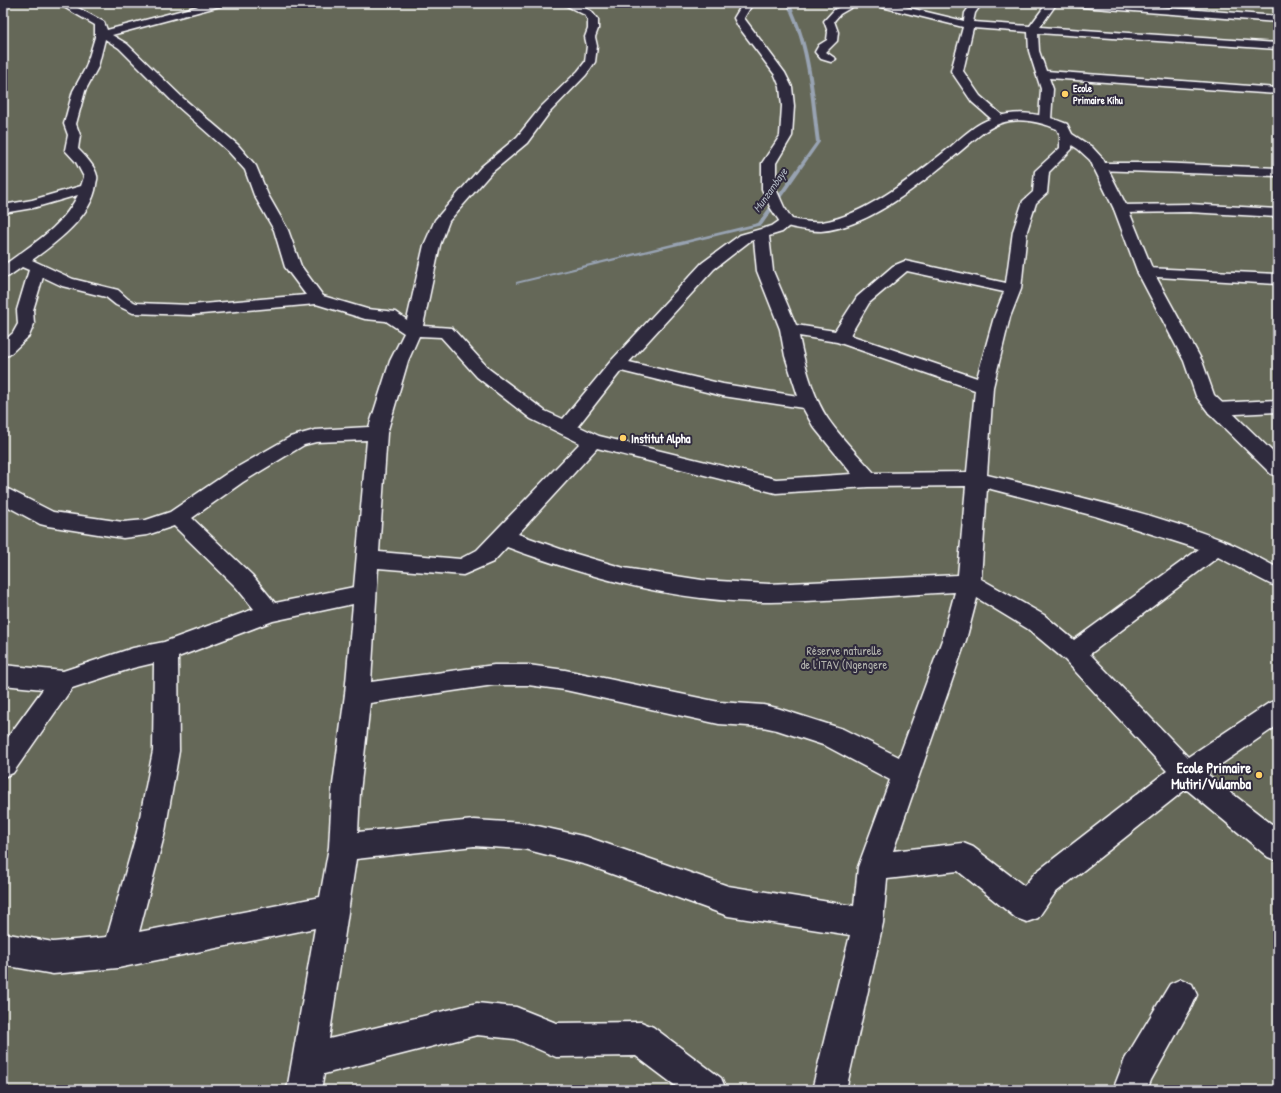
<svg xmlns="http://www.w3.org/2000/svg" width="1281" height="1093" font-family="'Patrick Hand',sans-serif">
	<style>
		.green { fill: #656759; stroke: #b2b3ac }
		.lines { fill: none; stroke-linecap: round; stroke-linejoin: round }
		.stream { fill: #98a3b2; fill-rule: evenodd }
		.street-casing { stroke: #fff; stroke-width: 3 }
		.secondary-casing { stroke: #fff; stroke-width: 3 }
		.street { fill: #2f2a3d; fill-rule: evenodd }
		.secondary { fill: #2f2a3d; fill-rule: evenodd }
		.poi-dot { fill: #ffd166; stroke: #2f2a3d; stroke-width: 1.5 }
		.labels { text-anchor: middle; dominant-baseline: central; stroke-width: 4; stroke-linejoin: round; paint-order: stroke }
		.far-poi-label { font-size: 10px; font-weight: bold; fill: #fff; stroke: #2f2a3d; text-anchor: start }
		.far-water-label { font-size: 11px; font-style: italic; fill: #b2bac5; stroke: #2f2a3d }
		.poi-label { font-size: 12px; font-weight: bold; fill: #fff; stroke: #2f2a3d; text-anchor: start }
		.park-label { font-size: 12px; fill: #b2b3ac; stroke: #2f2a3d }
		.near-poi-label { font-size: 14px; font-weight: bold; fill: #fff; stroke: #2f2a3d; text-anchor: end }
	</style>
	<rect width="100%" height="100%" fill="#2f2a3d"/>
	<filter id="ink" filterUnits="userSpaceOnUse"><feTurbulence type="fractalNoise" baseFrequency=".025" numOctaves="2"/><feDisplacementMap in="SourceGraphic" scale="8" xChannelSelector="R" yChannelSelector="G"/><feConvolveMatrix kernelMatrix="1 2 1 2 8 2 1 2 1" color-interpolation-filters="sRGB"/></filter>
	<g filter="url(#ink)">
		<rect class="green" x="3" y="3" width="1275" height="1087"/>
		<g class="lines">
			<path class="stream" d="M 786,3 L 790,3 C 812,48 814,93 820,142 L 762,225 L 516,284 L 516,282 L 758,223 L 816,142 C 810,93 808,48 786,3 Z"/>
			<defs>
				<g id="street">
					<path d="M 57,3 L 69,3 L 104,22 L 107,30 L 210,3 L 226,3 L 224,5 L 112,35 L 127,44 L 184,99 L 238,145 L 256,166 L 268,195 L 288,230 L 301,266 L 323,296 L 367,309 L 396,312 L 407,320 L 424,245 L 435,220 L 481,167 L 517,137 L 541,107 L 578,71 L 585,62 L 587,46 L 585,37 L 588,29 L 588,20 L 585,15 L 561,3 L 574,3 L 591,11 L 598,20 L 598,29 L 595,37 L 597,46 L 595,62 L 586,75 L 549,113 L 527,143 L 491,173 L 449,221 L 440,245 L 423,326 L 452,328 L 489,369 L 545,411 L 563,419 L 611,361 L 702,263 L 740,235 L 772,226 L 782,219 L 787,218 L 792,219 L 794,222 L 782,232 L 769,236 L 773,271 L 796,325 L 835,331 L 857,297 L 893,266 L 905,261 L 1006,283 L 1013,231 L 1023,201 L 1033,192 L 1035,171 L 1060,148 L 1060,136 L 1062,133 L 1070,133 L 1072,136 L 1072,149 L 1049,172 L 1047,193 L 1036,203 L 1027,231 L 1021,289 L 1010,317 L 993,387 L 987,475 C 1067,494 1148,511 1224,541 C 1242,548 1260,559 1278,568 L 1278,586 L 1270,584 L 1218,557 L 1090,654 L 1188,757 L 1269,703 L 1278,700 L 1278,725 L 1207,774 L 1278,829 L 1278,861 L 1268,857 L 1186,789 L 1055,893 L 1038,918 L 1027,922 L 1016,918 L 958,871 L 887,879 L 883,923 L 846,1090 L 812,1090 L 850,935 L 728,916 L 587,865 L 524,849 L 474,846 L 356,859 L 329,1039 L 477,1003 L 516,1007 L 556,1023 L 641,1022 L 653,1027 L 721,1078 L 726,1090 L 681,1090 L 636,1056 L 556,1057 L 515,1039 L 477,1035 L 324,1074 L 321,1090 L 287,1090 L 315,928 L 118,968 L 53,974 L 3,965 L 3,933 L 53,942 L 107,937 L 137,832 L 153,751 L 154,663 L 133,668 L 72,688 L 13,773 L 3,777 L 3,744 L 43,689 L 3,685 L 3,665 L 63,671 L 133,648 L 164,642 L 254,609 L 236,587 L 174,526 L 147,535 L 123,538 L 48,526 L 40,524 L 3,504 L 3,488 L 10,490 L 53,512 L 123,522 L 146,520 L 170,512 L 229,472 L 290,437 L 315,430 L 369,427 L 390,361 L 404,333 L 386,321 L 365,319 L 316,304 L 191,315 L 133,313 L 116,305 L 106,297 L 62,286 L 43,277 L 33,310 L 34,324 L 29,336 L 9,355 L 3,356 L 3,342 L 13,333 L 18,324 L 17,310 L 29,270 L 22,267 L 9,276 L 3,278 L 3,266 C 33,243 60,230 78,195 L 33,208 L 3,213 L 3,205 L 32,200 L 81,186 L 84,177 L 76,162 L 65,150 L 68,135 L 64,124 L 73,91 L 86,67 L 95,37 L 95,25 ZM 105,39 L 119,48 L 176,105 L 228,151 L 245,170 L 254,195 L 274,230 L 285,267 L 306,295 L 191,305 L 136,303 L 128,299 L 118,290 L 73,279 L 32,260 C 56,243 92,216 96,185 C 96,182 98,179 97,176 C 95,166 85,156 78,149 L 80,135 L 76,124 L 85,91 L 98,67 ZM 754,240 L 757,271 L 780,329 L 785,356 L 798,396 L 723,384 L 629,362 L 714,269 L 750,241 ZM 907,271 L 1004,292 L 994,317 L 977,378 L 850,335 L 869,303 ZM 419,336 L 441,337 L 477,377 L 531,419 L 580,443 L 477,550 L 460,559 L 379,552 L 387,433 L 408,361 ZM 799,336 L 837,342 L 975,390 L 967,472 L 874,473 C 859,456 841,438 828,419 C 813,397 804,362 799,336 ZM 621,371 L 723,396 L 803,408 L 813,426 L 852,474 L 776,479 L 599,436 L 578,426 ZM 367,440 L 354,587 L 275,603 L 252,575 L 192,518 L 243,482 L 304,445 L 316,442 ZM 597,448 L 776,493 L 868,487 L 966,486 L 958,575 L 769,584 L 702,580 L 624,568 L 566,551 L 518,534 ZM 987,488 L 1095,516 L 1199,549 L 1074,640 L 1044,615 L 981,579 ZM 507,547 C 590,578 680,603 770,602 C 832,601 894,595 955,592 L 942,640 L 899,757 L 843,729 L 777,708 L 763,705 L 719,702 L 565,670 L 528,665 L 494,665 L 371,682 L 378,568 L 463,575 L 493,562 ZM 977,598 L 1028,629 L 1065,660 L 1167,771 L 1035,873 L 1024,886 L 973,847 L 963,843 L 893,851 L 966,640 ZM 353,604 L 345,694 L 332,792 L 329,847 L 320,897 L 139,932 L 165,832 L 179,751 L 178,657 L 273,621 ZM 494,685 L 528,685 L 565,690 L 719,724 L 763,727 L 777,730 L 826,746 L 890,780 L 858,867 L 854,906 L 728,886 L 587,837 L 524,823 L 474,820 L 358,832 L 360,792 L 370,703 Z"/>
					<path d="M 847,3 L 859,3 L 840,14 L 834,21 L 838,32 L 837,41 L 826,52 L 836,59 L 831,62 L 821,59 L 815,52 L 819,45 L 827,40 L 828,32 L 824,21 L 834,10 Z"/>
					<path d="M 872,3 L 889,3 L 964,21 L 965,13 L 972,3 L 982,3 L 975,13 L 973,22 L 1030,26 L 1047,3 L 1057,3 L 1040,27 L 1278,43 L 1278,49 L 1038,33 L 1039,51 L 1046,71 L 1278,88 L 1278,94 L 1049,78 L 1053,89 L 1051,119 L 1049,122 L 1041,122 L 1039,119 L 1041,89 L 1029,51 L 1028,32 L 973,28 L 963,71 L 980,96 L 1003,116 L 1005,119 L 1003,122 L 995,122 L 972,102 L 951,71 L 963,27 L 874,5 Z"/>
					<path d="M 1063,3 L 1106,3 L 1278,16 L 1278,22 L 1068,6 Z"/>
					<path d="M 1100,163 L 1157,163 L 1278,168 L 1278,176 L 1095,170 L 1093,167 L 1095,164 Z"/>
					<path d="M 1189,204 L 1278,209 L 1278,217 L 1189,212 L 1121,213 L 1116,212 L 1114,209 L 1116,206 L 1121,205 Z"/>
					<path d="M 1146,268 L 1278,274 L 1278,284 L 1140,276 L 1138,273 L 1140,270 Z"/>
					<path d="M 1278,400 L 1278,412 L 1216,415 L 1209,413 L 1207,409 L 1209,405 L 1216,403 Z"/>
					<path d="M 1181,979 L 1192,984 L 1197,995 L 1192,1006 L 1151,1080 L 1147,1090 L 1113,1090 L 1125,1059 L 1170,984 Z"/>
				</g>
				<path id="secondary" d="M 743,3 L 753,3 L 744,18 L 785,73 L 792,87 L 794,106 L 792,136 L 776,163 L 776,189 L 784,207 L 792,219 C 802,221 812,223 822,222 C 865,216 915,175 948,149 C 962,137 976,123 993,118 C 1019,109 1043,114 1067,124 L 1072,134 L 1092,147 L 1103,159 L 1128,209 L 1154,273 L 1202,361 L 1214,395 L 1278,457 L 1278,476 L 1271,474 L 1209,413 L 1196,396 L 1184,361 L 1138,273 L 1114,209 L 1090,160 L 1078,149 L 1062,139 L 1057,129 C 1040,122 1020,117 1001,123 C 984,129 971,143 957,154 C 920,184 870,227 821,231 C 808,231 795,228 782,225 L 770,207 L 762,189 L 762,163 L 780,136 L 782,106 L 780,87 L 775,75 L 738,26 L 734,18 Z"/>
			</defs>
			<use href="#street" class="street-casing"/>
			<use href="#secondary" class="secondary-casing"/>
			<use href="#street" class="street"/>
			<use href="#secondary" class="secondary"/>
		</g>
	</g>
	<g class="poi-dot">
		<circle cx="1065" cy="94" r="4"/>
		<circle cx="623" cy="438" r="4"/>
		<circle cx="1259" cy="775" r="4"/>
	</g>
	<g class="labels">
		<g class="far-poi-label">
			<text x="1073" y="88">Ecole<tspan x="1073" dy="12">Primaire Kihu</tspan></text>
		</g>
		<g class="far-water-label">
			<text transform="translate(770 190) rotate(-55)">Munzambaye</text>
		</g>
		<g class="poi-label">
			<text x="631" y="438">Institut Alpha</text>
		</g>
		<g class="park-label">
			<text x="844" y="650">Réserve naturelle<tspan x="844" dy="14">de l'ITAV (Ngengere</tspan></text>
		</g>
		<g class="near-poi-label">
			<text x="1251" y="767">Ecole Primaire<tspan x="1251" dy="16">Mutiri/Vulamba</tspan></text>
		</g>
	</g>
	<rect width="1281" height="1093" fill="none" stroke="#2f2a3d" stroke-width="16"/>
	<rect x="8" y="8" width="1265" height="1077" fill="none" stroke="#fff" stroke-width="1.5" filter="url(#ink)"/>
</svg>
